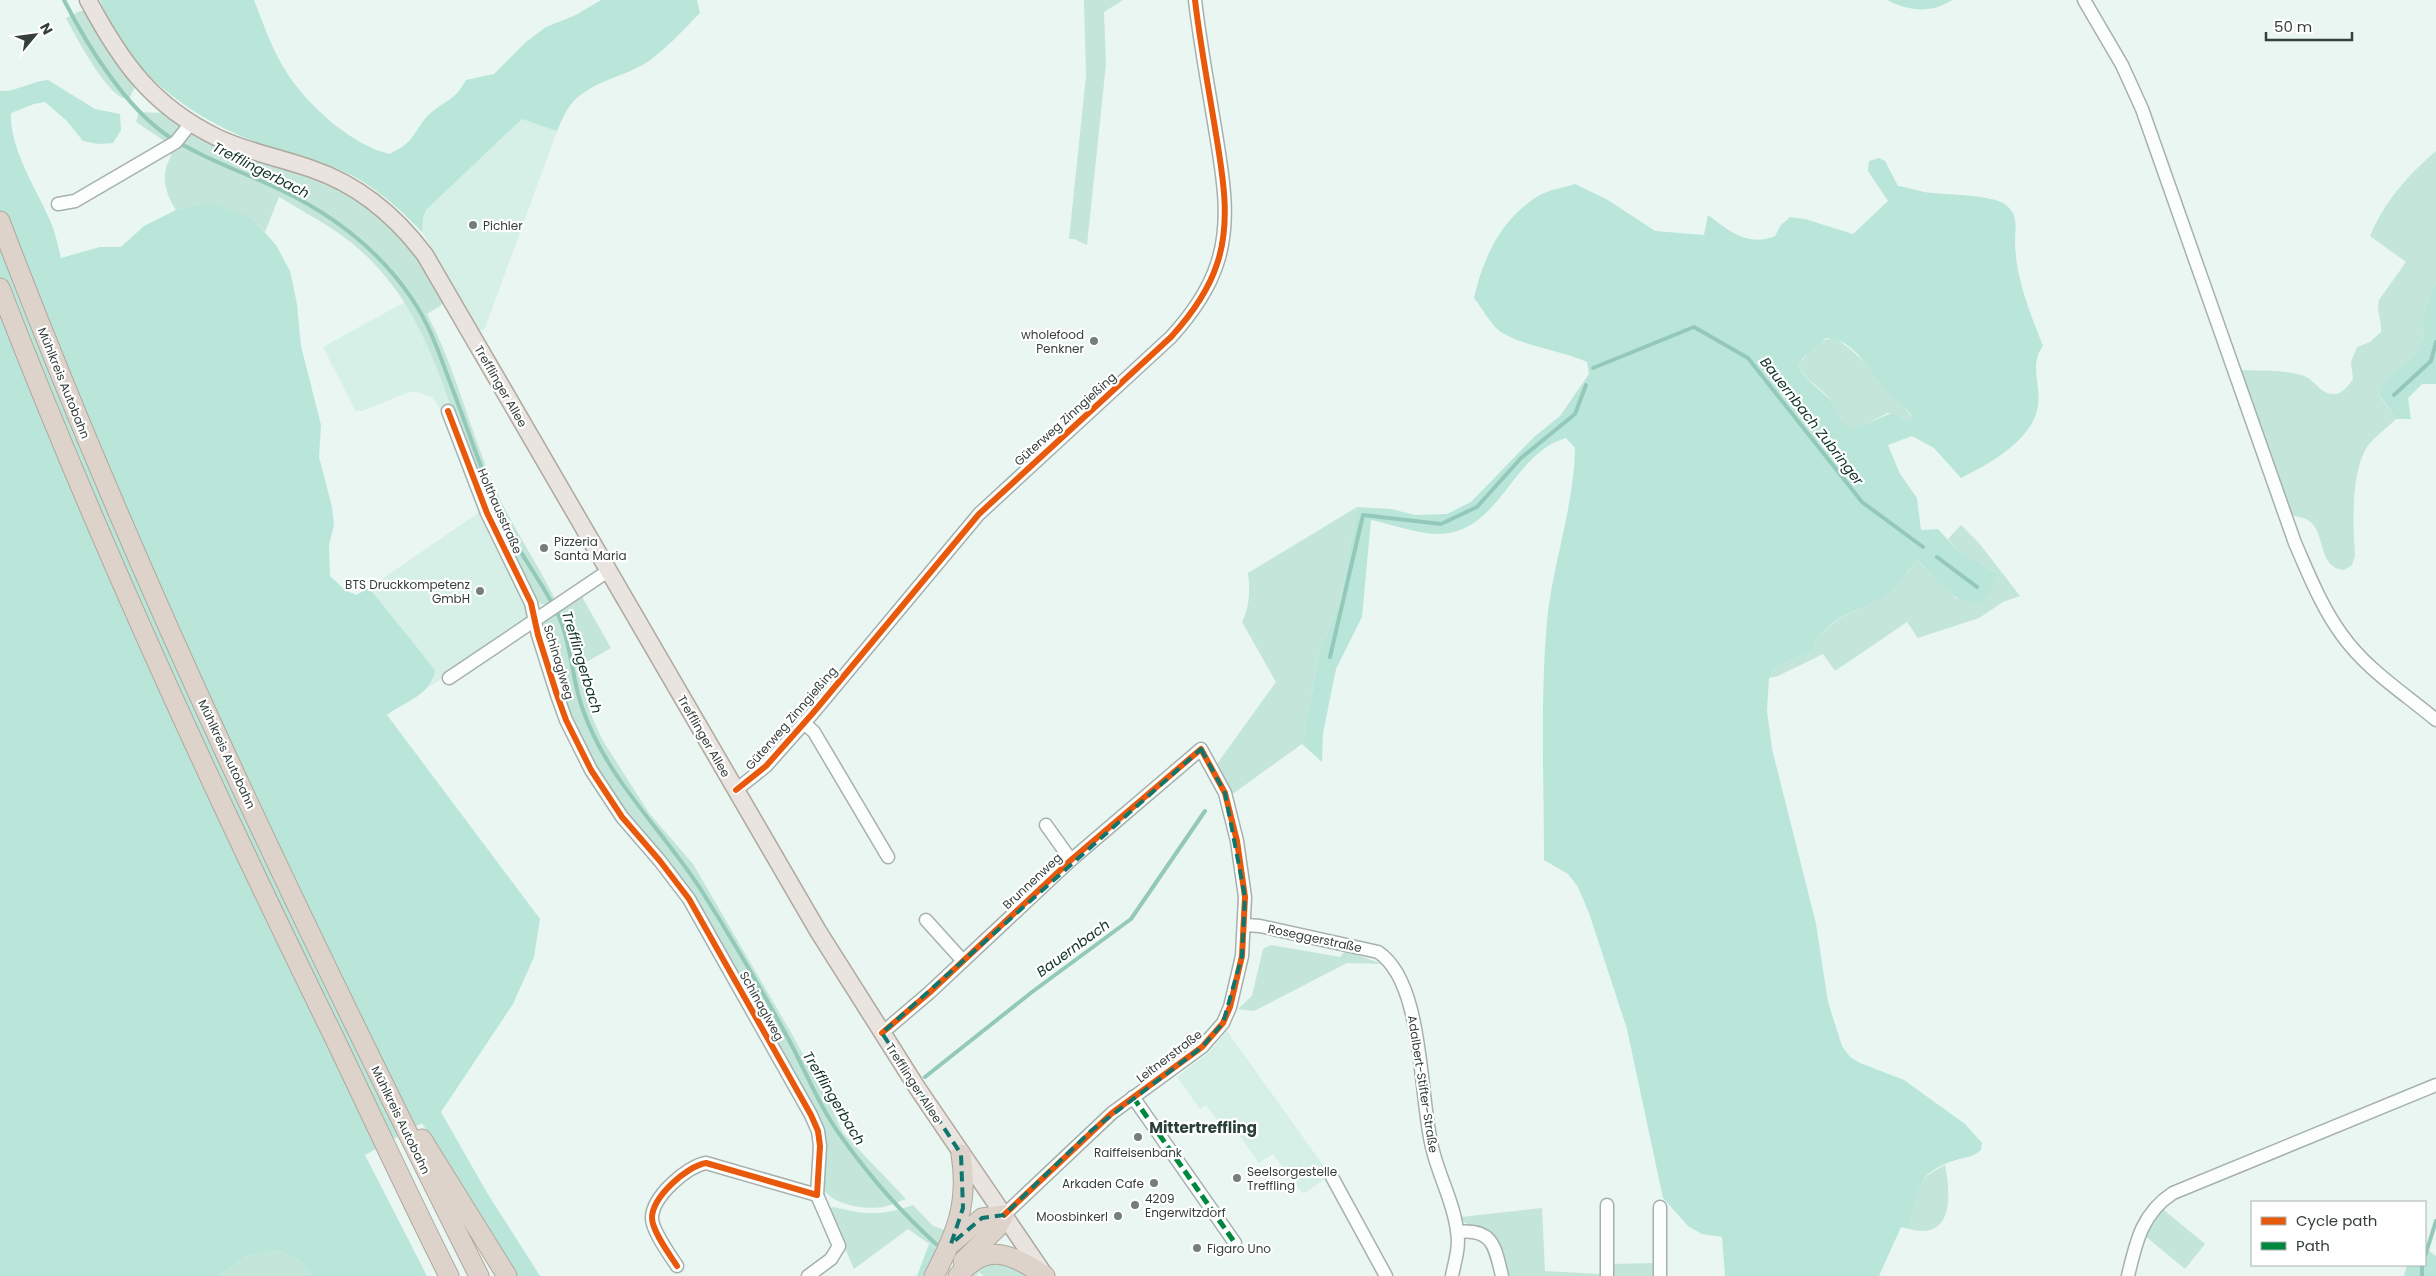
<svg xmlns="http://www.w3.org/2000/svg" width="2436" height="1276" font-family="Poppins,sans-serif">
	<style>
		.built { fill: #d6efe7 }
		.green { fill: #c3e5da }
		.forest { fill: #b9e6d8; fill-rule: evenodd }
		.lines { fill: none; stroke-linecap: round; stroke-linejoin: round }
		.stream { stroke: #94c9ba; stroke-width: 4 }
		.minor-casing { stroke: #a6b1ad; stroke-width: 15 }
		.major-casing { stroke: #afa89e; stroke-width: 19 }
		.highway-casing { stroke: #afa89e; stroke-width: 21 }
		.minor { stroke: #fcfefd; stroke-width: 12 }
		.major { stroke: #e9e4df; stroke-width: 16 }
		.highway { stroke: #ddd3cb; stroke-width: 19 }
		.quiet { stroke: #00873e; stroke-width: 5; stroke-dasharray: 10 5; stroke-linecap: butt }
		.cycleway-casing { stroke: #fff; stroke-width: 9 }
		.cycleway { stroke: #e8590c; stroke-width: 6 }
		.marked { fill: none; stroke: #0f766e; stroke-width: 4; stroke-dasharray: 10 6; stroke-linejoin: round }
		.poi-dot { fill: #747f7c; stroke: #fff; stroke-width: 2 }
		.labels { text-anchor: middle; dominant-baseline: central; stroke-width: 4.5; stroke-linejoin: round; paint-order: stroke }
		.poi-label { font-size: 12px; fill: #353f3c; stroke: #fff; text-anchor: start }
		.street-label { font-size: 12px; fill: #353f3c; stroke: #fff }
		.water-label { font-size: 14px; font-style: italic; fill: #0f3229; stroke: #fff }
		.quarter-label { font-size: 15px; font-weight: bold; fill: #2b403a; stroke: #fff }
	</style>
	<rect width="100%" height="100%" fill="#e9f6f2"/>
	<g class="built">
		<path d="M 522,119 L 557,131 L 485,328 L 480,331 L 422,232 L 423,217 L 427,209 Z"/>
		<path d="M 405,302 L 416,319 L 439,370 L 453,409 L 443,413 L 432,397 L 417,392 L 409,392 L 362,411 L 355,410 L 323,347 Z"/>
		<path d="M 481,511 L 524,599 L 528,618 L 429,687 L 434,679 L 369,588 Z"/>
		<path d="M 1227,1031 L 1330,1175 L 1308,1191 L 1302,1193 L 1273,1154 L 1259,1163 L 1231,1124 L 1224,1129 L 1206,1105 L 1200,1109 L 1177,1077 L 1208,1053 Z"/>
	</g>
	<g class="green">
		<path d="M 1084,0 L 1123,0 L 1104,12 L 1106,64 L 1087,245 L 1074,239 L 1069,239 L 1086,76 Z"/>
		<path d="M 80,11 L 86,11 L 133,82 L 134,89 L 129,99 C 110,102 75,35 66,18 Z"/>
		<path d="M 139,112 L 163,113 L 183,126 L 175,137 L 166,142 L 136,122 Z"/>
		<path d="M 193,132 L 342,189 L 374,211 L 408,246 L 446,302 L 427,314 C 456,369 470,431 495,488 C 512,527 536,561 555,599 C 547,604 544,607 536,601 C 516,560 494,520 477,478 C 443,393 428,306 353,244 C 331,226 304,212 279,197 L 265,232 L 252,218 L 198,204 L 176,210 C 168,198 162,182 166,168 C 168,161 172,156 172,149 Z"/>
		<path d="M 2436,151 L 2436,283 L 2426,305 L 2422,323 L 2424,336 L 2415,355 L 2402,366 L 2381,398 L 2396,419 C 2388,427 2377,435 2370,443 C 2350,467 2353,526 2355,556 L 2352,565 L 2344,570 C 2315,567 2328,530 2306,519 C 2301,517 2295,516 2290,515 L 2239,370 C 2257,371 2290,369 2306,377 C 2315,381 2320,393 2332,394 C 2342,395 2348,386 2353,379 L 2351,362 L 2357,347 L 2370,342 L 2381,332 C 2382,321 2376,311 2379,300 L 2406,262 L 2370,236 C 2385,201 2407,176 2436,151 Z"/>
		<path d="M 1835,338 L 1849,348 L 1871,368 L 1888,392 L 1899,400 L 1912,417 L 1910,422 L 1896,415 L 1888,413 L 1853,430 C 1840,423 1840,417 1834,405 C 1826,390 1807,382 1798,367 C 1806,354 1819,338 1835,338 Z"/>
		<path d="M 1357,507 L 1341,599 L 1320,651 L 1302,744 L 1227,798 L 1214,768 L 1276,682 L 1242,622 C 1250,605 1250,591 1248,573 Z"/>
		<path d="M 1961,525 L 1979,543 L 2020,596 L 2003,602 L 1979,618 L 1918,638 L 1907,622 L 1835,671 L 1823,654 L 1778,676 L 1769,678 L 1775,667 L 1815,649 L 1814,639 L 1840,618 L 1875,602 L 1907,573 L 1917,560 L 1957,599 L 1997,573 L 1957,550 L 1948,539 Z"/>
		<path d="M 581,595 L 611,648 L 581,665 L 592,717 L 603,741 L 649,813 L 693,864 L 789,1029 L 824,1092 L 843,1133 L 906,1199 C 898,1202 891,1205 883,1207 C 865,1210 834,1205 824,1190 L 816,1117 L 639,830 L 604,783 L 577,732 L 544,637 L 544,620 Z"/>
		<path d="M 1271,945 L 1340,957 L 1345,951 L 1383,964 L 1347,963 L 1254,1011 L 1238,1009 L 1252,996 L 1263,949 Z"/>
		<path d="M 1945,1165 C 1951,1195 1954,1241 1909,1229 C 1915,1195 1911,1182 1945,1165 Z"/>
		<path d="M 913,1205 L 933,1226 L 948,1231 L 938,1250 L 908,1229 L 854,1269 L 829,1212 L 830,1208 L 834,1207 C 865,1215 882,1216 913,1205 Z"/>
		<path d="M 2159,1206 L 2205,1244 L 2185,1269 L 2144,1235 Z"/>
		<path d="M 1542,1208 L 1545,1271 L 1600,1274 L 1600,1276 L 1507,1276 C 1499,1233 1499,1240 1463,1222 L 1461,1217 Z"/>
		<path d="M 278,1250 L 301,1261 L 311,1276 L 218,1276 L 245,1257 Z"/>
		<path d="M 997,1260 L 1031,1276 L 984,1276 L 979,1272 L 976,1276 L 966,1276 L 973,1269 Z"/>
		<path d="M 1656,1263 L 1657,1276 L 1613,1276 L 1613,1264 Z"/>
	</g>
	<g class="forest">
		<path d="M 100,0 L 254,0 C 263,23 272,49 285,70 C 305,103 352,146 390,154 C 396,150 403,147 407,143 C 417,134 421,120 432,112 C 448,99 455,100 466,80 L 494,74 L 526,42 L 546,27 L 576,15 L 601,0 L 697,0 L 700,13 C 684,29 667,48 649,61 C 622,79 585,81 567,110 C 563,117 560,124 557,131 L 522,119 L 427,209 L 423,217 L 422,232 C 402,211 381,192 355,177 C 330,163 299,158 272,148 C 198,123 129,77 100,0 Z"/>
		<path d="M 1887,0 L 1952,0 C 1931,14 1909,11 1887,0 Z"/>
		<path d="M 48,80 L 95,109 L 120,114 L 121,130 L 113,143 L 98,144 L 83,141 L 67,121 L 45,102 L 34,104 L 11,113 C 9,149 39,193 52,225 C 56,235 58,247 61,258 L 100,247 L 121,247 L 144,226 L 176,210 L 198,204 L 214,204 L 252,218 L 276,245 L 290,271 L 297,304 L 301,346 L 321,425 L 319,457 L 332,507 L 334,525 L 329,545 L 330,576 L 345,590 L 356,595 L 369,588 L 435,670 C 433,694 404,702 387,715 L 540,919 L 534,957 L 513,1004 L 441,1112 L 486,1191 L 540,1276 L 516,1276 L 422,1123 L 365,1155 L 427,1276 L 311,1276 L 301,1261 L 278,1250 L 245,1257 L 218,1276 L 0,1276 L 0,91 C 17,92 31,81 48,80 Z"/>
		<path d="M 1879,158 L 1885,161 L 1898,186 C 1907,187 1915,190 1924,192 C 1942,195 1993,194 2006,205 C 2019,215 2015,229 2015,243 C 2016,279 2030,313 2043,346 C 2029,364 2041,384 2038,406 C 2032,441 1989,464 1961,478 L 1934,448 L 1912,436 L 1888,445 L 1900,474 L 1917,498 L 1921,530 L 1938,529 L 1957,550 L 1997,573 L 1992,589 L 1982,603 C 1952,606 1938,578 1917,560 L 1893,590 L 1875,602 L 1839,618 L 1814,639 L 1815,649 L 1775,667 L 1769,678 L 1767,711 L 1772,749 L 1816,924 L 1828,1002 L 1842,1046 L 1850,1057 L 1860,1063 L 1904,1080 L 1965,1124 L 1982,1143 L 1981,1150 C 1974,1157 1965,1157 1956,1160 C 1916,1172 1915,1193 1909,1229 L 1901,1227 L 1879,1276 L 1725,1276 L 1722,1237 L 1702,1234 L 1688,1226 L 1663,1198 L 1627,1029 L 1589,913 L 1578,887 L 1568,874 L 1544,860 C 1544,781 1540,700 1547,621 C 1553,562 1574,507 1575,448 L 1566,438 C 1516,452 1504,518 1454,532 C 1428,539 1397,525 1371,520 L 1362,617 L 1336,669 L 1323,733 L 1322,762 L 1302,744 L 1320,651 L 1341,599 L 1357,507 L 1391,509 L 1415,515 L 1447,514 L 1471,502 L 1534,437 L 1560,416 L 1589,374 L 1587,362 C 1561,350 1525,347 1501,332 C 1491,325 1482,308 1474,298 C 1483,258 1501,219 1538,196 C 1548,190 1563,188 1575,184 L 1608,200 L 1655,231 L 1704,235 L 1708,215 C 1729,231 1748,247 1775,236 L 1781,225 L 1790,217 L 1805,219 L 1853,234 L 1888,201 L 1868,171 L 1869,161 ZM 1826,338 C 1854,338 1871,373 1887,391 C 1895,400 1905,405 1912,416 L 1910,422 L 1892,413 L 1853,429 C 1836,421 1841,414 1832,402 C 1821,389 1806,381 1798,367 L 1803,358 Z"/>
		<path d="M 2436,283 L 2436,384 L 2422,384 L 2408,398 L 2411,419 L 2396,419 L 2381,397 L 2380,389 L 2388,378 L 2415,355 L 2424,336 L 2422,323 L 2426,305 Z"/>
		<path d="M 929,1244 L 938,1250 L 926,1276 L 917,1276 Z"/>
		<path d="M 2425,1248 L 2436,1256 L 2436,1276 L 2404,1276 L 2407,1265 L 2425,1265 Z"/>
	</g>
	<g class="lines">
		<g class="stream">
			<path d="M 64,0 C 87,45 125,107 168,136 C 204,159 243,172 281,190 C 333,215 380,251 412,299 C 430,325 440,356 451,385 C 464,419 476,454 489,488 C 494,500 499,513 505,524 C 521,557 545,585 560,619 C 572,648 572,681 583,710 C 608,781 664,831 703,893 C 734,942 763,992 790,1042 C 807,1074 821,1110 843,1139 C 870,1177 901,1212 936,1244"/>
			<path d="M 1593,368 L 1694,327 L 1748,358 L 1862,502 L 1923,547"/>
			<path d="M 2394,395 L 2431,361 L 2436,342"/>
			<path d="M 1937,557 L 1977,587"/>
			<path d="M 1330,657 L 1363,515 L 1441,524 L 1477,507 L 1521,458 L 1575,414 L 1586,385"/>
			<path d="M 925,1077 L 1032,992 L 1131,919 L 1205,811"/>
			<path d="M 2425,1256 L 2436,1221"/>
			<path d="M 2422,1276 L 2422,1265"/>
		</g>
		<defs>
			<g id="minor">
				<path d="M 2084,0 L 2122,65 L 2142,109 L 2295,543 C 2309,575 2322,608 2342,635 C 2367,670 2404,693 2436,720"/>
				<path d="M 58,204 L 75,201 L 176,142 L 191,123"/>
				<path d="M 448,411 L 487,513 L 531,603 L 538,635 L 557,695 L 566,720 L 591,770 L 622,817 L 660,861 L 689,899 L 811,1115 L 818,1131 L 820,1146 L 817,1195 L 706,1163 C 687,1166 652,1197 652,1218 C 652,1231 670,1255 677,1266"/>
				<path d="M 449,678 L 608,571"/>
				<path d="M 804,723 L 814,732 L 888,857"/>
				<path d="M 736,790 L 766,766 L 813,713 L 979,514 L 1171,337 C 1191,315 1208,292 1217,264 C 1232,220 1222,172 1215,128 C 1208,85 1200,43 1195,0"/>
				<path d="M 1046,825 L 1071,860"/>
				<path d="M 926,920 L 963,961"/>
				<path d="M 1245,925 L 1260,926 L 1378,952 C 1424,982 1419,1095 1432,1147 C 1438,1175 1454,1202 1457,1231 C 1460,1247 1455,1260 1452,1276"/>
				<path d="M 882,1033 L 929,993 L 1071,860 L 1201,749 L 1225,793 L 1237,841 L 1245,897 L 1242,956 L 1230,1007 L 1223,1023 L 1202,1047 L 1112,1113 L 1004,1215"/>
				<path d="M 1133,1097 L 1235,1243"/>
				<path d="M 1332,1177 L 1386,1276"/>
				<path d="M 1660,1207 L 1660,1276"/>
				<path d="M 1458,1232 C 1493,1228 1495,1247 1502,1276"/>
				<path d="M 808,1276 L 831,1259 L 839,1246 L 817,1195"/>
				<path d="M 1607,1276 L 1607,1205"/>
				<path d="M 2128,1276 C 2136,1242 2142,1213 2173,1193 L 2436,1085"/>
			</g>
			<path id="major" d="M 88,0 C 121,62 152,106 218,138 C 248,152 281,158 312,169 C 359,185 395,215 425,255 L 818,931 L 918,1089 L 1044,1274"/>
			<g id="highway">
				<path d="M 0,221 C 137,582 306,931 479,1276"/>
				<path d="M 0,288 C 98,542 213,791 333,1035 C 372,1116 409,1197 449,1276"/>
				<path d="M 422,1139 L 507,1276"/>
				<path d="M 952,1243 L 982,1218 L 1004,1215"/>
				<path d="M 963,1261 L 997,1228 L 1004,1215"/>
				<path d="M 934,1276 C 956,1234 969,1203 961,1154"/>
				<path d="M 958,1276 C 987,1240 1013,1255 1045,1276"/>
			</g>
		</defs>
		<use href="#minor" class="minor-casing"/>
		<use href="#major" class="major-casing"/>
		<use href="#highway" class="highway-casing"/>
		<use href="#minor" class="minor"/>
		<use href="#major" class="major"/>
		<use href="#highway" class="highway"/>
		<path class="quiet" d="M 1133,1097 L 1235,1243"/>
		<defs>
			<g id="cycleway">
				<path d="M 448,411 L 487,513 L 531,603 L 538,635 L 557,695 L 566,720 L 591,770 L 622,817 L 660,861 L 689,899 L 811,1115 L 818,1131 L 820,1146 L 817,1195 L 706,1163 C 687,1166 652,1197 652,1218 C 652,1231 670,1255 677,1266"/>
				<path d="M 736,790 L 766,766 L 813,713 L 979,514 L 1171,337 C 1191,315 1208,292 1217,264 C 1232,220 1222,172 1215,128 C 1208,85 1200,43 1195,0"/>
				<path d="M 882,1033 L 929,993 L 1071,860 L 1201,749 L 1225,793 L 1237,841 L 1245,897 L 1242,956 L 1230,1007 L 1223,1023 L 1202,1047 L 1112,1113 L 1004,1215"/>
			</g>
		</defs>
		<use href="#cycleway" class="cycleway-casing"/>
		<use href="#cycleway" class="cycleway"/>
	</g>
	<path class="marked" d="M 1201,749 L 1225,793 L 1245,897 L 1242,956 L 1223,1023 L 1202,1047 L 1092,1130 L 1004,1215 L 982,1218 L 951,1244 L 963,1208 L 961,1154 L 882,1033 Z"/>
	<g class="poi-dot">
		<circle cx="473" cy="225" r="5"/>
		<circle cx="1094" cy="341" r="5"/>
		<circle cx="544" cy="548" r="5"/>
		<circle cx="480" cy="591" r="5"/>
		<circle cx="1138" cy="1137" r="5"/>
		<circle cx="1237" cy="1178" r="5"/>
		<circle cx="1154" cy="1183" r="5"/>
		<circle cx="1135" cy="1205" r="5"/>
		<circle cx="1118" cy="1216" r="5"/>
		<circle cx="1197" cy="1248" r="5"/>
	</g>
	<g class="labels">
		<g class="poi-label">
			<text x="483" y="225">Pichler</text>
			<text x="1084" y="334" text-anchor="end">wholefood<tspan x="1084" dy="14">Penkner</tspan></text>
			<text x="554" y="541">Pizzeria<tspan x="554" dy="14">Santa Maria</tspan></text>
			<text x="470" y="584" text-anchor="end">BTS Druckkompetenz<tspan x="470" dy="14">GmbH</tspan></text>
			<text x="1138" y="1152" text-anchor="middle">Raiffeisenbank</text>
			<text x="1247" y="1171">Seelsorgestelle<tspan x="1247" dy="14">Treffling</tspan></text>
			<text x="1144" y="1183" text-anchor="end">Arkaden Cafe</text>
			<text x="1145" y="1198">4209<tspan x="1145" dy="14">Engerwitzdorf</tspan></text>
			<text x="1108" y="1216" text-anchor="end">Moosbinkerl</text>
			<text x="1207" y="1248">Figaro Uno</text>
		</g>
		<g class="street-label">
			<text transform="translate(64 383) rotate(68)">Mühlkreis Autobahn</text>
			<text transform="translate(501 386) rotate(60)">Trefflinger Allee</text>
			<text transform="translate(1065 419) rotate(-42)">Güterweg Zinngießing</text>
			<text transform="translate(500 511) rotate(66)">Holthausstraße</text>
			<text transform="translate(559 662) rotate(73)">Schinaglweg</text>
			<text transform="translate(791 718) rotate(-49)">Güterweg Zinngießing</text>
			<text transform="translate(704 736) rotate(60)">Trefflinger Allee</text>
			<text transform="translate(227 754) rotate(65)">Mühlkreis Autobahn</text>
			<text transform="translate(1032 881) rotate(-43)">Brunnenweg</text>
			<text transform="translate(1315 938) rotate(12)">Roseggerstraße</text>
			<text transform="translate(762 1006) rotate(61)">Schinaglweg</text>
			<text transform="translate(1169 1056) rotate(-37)">Leitnerstraße</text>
			<text transform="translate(914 1083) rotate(57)">Trefflinger Allee</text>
			<text transform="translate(1423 1084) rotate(81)">Adalbert-Stifter-Straße</text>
			<text transform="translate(401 1120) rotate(64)">Mühlkreis Autobahn</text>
		</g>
		<g class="water-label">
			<text transform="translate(261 170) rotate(27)">Trefflingerbach</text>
			<text transform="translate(1812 421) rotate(52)">Bauernbach Zubringer</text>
			<text transform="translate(582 662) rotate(73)">Trefflingerbach</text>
			<text transform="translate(1073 948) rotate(-36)">Bauernbach</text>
			<text transform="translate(834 1098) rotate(59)">Trefflingerbach</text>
		</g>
		<g class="quarter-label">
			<text x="1203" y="1127">Mittertreffling</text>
		</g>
	</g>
	<rect x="2251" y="1201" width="175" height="65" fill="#ffffff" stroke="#aeb2b1"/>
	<rect x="2261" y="1217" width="25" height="8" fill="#e8590c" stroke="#aeb2b1"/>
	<text x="2296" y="1226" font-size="15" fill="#353f3c">Cycle path</text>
	<rect x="2261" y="1242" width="25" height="8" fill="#00873e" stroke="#aeb2b1"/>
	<text x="2296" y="1251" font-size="15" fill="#353f3c">Path</text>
	<g transform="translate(35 35) rotate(61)" stroke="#ffffff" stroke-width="4" paint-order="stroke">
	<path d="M0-4L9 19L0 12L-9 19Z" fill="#353f3c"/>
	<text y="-8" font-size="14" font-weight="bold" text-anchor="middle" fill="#353f3c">N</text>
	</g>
	<path d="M2266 32v8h86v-8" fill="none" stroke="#353f3c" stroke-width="2.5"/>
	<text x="2274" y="32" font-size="15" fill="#353f3c" stroke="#ffffff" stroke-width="4" paint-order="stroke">50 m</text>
</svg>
